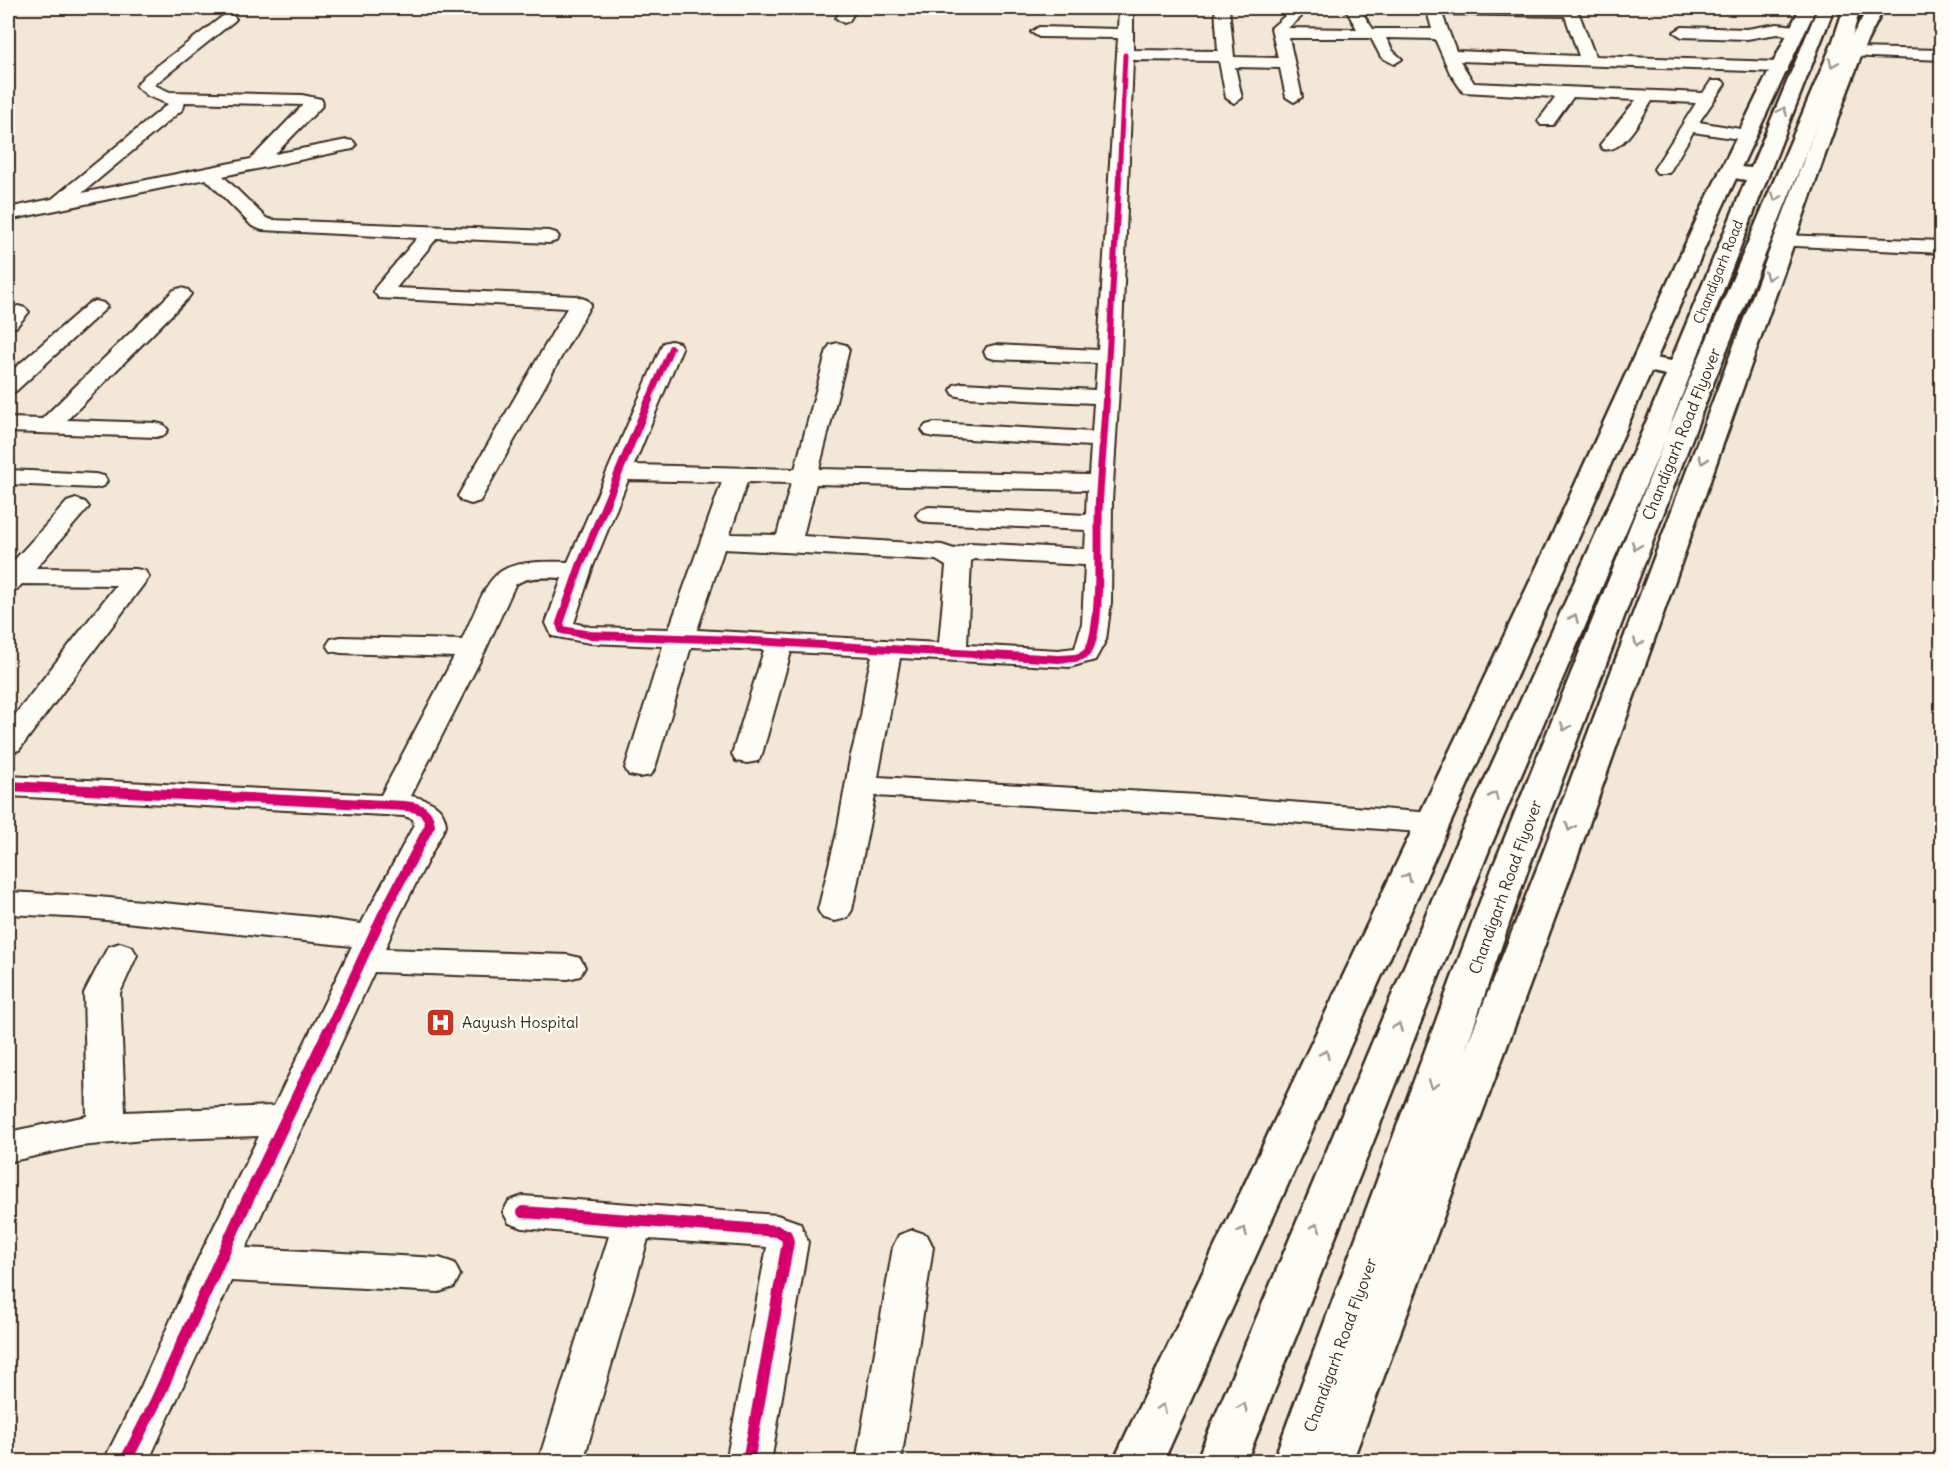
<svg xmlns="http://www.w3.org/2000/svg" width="1949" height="1469" font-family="Delius,sans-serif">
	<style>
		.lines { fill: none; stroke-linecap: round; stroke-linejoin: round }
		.minor-casing { stroke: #3b2a1e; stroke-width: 4 }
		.major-casing { stroke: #3b2a1e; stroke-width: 5 }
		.highway-casing { stroke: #3b2a1e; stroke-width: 5 }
		.minor { fill: #fdfcf7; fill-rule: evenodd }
		.major { fill: #fdfcf7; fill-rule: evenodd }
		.highway { fill: #fdfcf7; fill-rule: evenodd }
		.cycleway-far4-casing { stroke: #fdfcf7; stroke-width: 8 }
		.cycleway-far3-casing { stroke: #fdfcf7; stroke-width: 8 }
		.cycleway-far2-casing { stroke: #fdfcf7; stroke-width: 10 }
		.cycleway-far1-casing { stroke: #fdfcf7; stroke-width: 14 }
		.cycleway-casing { stroke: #fdfcf7; stroke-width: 16 }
		.cycleway-far4 { stroke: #d6006c; stroke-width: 5 }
		.cycleway-far3 { stroke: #d6006c; stroke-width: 6 }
		.cycleway-far2 { stroke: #d6006c; stroke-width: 8 }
		.cycleway-far1 { stroke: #d6006c; stroke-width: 10 }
		.cycleway { stroke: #d6006c; stroke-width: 12 }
		.oneway { stroke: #9c938a }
		.labels { text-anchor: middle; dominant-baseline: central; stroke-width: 5; stroke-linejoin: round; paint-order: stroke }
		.far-street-label { font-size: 14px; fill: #3b2a1e; stroke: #fdfcf7 }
		.street-label { font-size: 16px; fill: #3b2a1e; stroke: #fdfcf7 }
		.poi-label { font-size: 16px; fill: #3b2a1e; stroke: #fdfcf7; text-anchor: start }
	</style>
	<rect width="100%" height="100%" fill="#f3e7d8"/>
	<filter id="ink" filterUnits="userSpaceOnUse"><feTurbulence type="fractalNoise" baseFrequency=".0167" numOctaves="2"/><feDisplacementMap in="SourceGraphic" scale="12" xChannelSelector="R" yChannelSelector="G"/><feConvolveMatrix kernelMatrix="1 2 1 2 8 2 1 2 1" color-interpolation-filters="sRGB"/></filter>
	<g filter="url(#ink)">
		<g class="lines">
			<defs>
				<g id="minor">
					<path d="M 843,8 L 857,8 L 849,21 L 844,23 L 836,18 Z"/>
					<path d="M 1119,8 L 1133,8 L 1133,50 L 1218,51 L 1215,8 L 1229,8 L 1234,57 L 1278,58 L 1271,28 L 1285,16 L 1286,8 L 1300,8 L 1301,17 L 1288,28 L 1357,29 L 1345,8 L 1359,8 L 1373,29 L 1432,29 L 1426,8 L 1569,8 L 1579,14 L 1595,56 L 1779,62 L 1787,67 L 1779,72 L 1460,61 L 1474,83 L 1703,93 L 1711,81 L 1723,81 L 1725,84 L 1699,122 L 1746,130 L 1752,131 L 1755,135 L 1752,139 L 1746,140 L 1693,132 L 1669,173 L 1657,173 L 1654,169 L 1696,103 L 1652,101 C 1642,116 1624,154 1603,149 L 1600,145 L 1636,100 L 1573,97 L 1553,125 L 1541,125 L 1538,121 L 1556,97 L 1463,92 L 1450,73 L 1435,39 L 1386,38 L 1393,51 L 1402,59 L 1394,64 L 1381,57 L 1371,38 L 1289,38 L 1302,97 L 1294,102 L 1286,97 L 1280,68 L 1235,67 L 1242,98 L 1234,103 L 1226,98 L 1219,61 L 1133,60 L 1121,357 L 1112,501 L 1111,602 L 1106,640 L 1095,660 L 1070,667 L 900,658 L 878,777 L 1198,795 L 1432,813 L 1443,816 L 1448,823 L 1443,830 L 1432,833 L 1198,815 L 875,796 L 852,910 L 847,918 L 835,921 L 823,918 L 818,910 L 837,832 L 850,759 L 861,716 L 866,681 L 872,656 L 791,652 L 762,754 L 758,761 L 747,763 L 736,761 L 732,754 L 764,650 L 691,647 L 655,768 L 651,775 L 640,777 L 629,775 L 625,768 L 663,646 L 590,643 L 552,636 L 546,623 L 562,578 C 547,578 528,575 515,585 L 486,649 L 411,796 C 429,800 444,805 446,825 L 399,916 L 385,949 L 568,955 L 580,958 L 585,967 L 580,976 L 568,979 L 374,972 L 246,1248 L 439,1258 L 454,1263 L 460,1275 L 454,1287 L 439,1292 L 231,1281 L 148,1462 L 103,1462 L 140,1389 L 196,1263 L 259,1136 L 144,1140 L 80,1146 L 8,1162 L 8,1132 L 87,1116 L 84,993 L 108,947 L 120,943 L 132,947 L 137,955 L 120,993 L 125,1112 L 274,1106 L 352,946 L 87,918 L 8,914 L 8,892 L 87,896 L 313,917 L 361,924 L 414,825 L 413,819 L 404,816 L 8,796 L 8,776 L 381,795 L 454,657 L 341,653 L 331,651 L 327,645 L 331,639 L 341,637 L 462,640 C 493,573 487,560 568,562 L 663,343 L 671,341 L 679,343 L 682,348 L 634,465 L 795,469 L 827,350 L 830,345 L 838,343 L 846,345 L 849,350 L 819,469 L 1089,475 L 1091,446 L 934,437 L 926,435 L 922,430 L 926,425 L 934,423 L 1092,432 L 1094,403 L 962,397 L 954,395 L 951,390 L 954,385 L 962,383 L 1095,390 L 1097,363 L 995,359 L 987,357 L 984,352 L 987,347 L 995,345 L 1098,350 L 1118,38 L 1039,37 L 1031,32 L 1039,27 L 1118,29 ZM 1442,14 L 1565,16 L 1579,56 L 1456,51 ZM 628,480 L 722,482 L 669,629 L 590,627 L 574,623 L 593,566 ZM 747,482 L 791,483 L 777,535 L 730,534 ZM 816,484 L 1087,490 L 1086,515 L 929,507 L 920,510 L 916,515 L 920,520 L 929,523 L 1086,530 L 1085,549 L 970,543 L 954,549 L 942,545 L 803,536 ZM 724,549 L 936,560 L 946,566 L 939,643 L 697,630 ZM 974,559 L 1085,565 L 1082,623 L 1075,648 L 1058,650 L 967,645 L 971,561 Z"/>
					<path d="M 228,14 L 233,16 L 236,19 L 233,22 L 154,85 L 170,92 L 302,95 L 321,99 L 323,103 L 321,107 L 275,154 L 347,140 L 353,141 L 356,145 L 353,149 L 347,150 L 223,176 L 266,218 L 272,220 L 549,231 L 556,233 L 559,237 L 556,241 L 549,243 L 437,238 L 396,288 L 576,296 L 587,300 L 591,304 L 480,501 L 471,504 L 462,501 L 458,496 L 567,308 L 379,298 L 374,292 L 375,288 L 417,238 L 262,230 L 252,226 L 206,179 L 8,220 L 8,208 L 52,199 L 168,104 L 148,96 L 136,86 L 144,76 L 223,16 ZM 185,102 L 303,105 L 251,159 L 82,193 L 183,109 Z"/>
					<path d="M 1777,24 L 1797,26 L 1805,31 L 1797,36 L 1777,34 L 1747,39 L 1682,37 L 1674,32 L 1682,27 L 1747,29 Z"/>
					<path d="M 1853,48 L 1942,50 L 1942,60 L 1847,56 L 1845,53 Z"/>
					<path d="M 1782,235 L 1942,241 L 1942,253 L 1775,245 L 1772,241 L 1775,237 Z"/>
					<path d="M 181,288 L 188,290 L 191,294 L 188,298 L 67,420 L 156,423 L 164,425 L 168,430 L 164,435 L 156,437 L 8,432 L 8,418 L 42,419 L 174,290 Z"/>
					<path d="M 96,301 L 103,303 L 107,307 L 103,311 L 16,391 L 8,393 L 8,374 L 89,303 Z"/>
					<path d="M 18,306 L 25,308 L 29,312 L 16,327 L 8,328 L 8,310 Z"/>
					<path d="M 8,470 L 95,474 L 104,476 L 107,481 L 104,486 L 95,488 L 8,484 Z"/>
					<path d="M 76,499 L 85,502 L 89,507 L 36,568 L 136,569 L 145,571 L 149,577 L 19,750 L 8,753 L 8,724 L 116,585 L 22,584 L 17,589 L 8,591 L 8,567 L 67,502 Z"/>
					<path d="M 523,1196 L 777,1215 L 800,1223 L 808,1242 L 771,1462 L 726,1462 L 767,1247 L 648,1239 L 583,1462 L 538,1462 L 609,1236 L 523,1228 L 509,1223 L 503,1212 L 509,1201 Z"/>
					<path d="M 913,1230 L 927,1235 L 933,1247 L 901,1462 L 856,1462 L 893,1247 L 899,1235 Z"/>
				</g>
				<g id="major">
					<path d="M 1800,8 L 1816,8 L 1722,208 L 1579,537 L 1163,1462 L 1113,1462 L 1551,537 L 1702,208 Z"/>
					<path d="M 1868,8 L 1884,8 L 1866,43 L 1845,98 L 1576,861 L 1352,1462 L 1302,1462 L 1540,861 L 1827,98 L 1848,43 Z"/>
				</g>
				<path id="highway" d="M 1818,8 L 1834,8 L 1666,436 L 1832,44 L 1844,8 L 1860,8 L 1850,44 L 1708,396 L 1527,872 L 1323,1462 L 1273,1462 L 1491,872 L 1665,440 L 1489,850 L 1246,1462 L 1196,1462 L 1453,850 L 1639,439 L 1666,375 L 1634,368 L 1631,363 L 1634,358 L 1643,356 L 1671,361 L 1746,180 L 1722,176 L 1719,172 L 1722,168 L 1729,166 L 1751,168 Z"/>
			</defs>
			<use href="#minor" class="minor-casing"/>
			<use href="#major" class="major-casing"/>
			<use href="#highway" class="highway-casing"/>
			<use href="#minor" class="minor"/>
			<use href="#major" class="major"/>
			<use href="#highway" class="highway"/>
			<defs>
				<path id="cycleway-far4" d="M 1119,179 L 1125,55"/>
				<g id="cycleway-far3">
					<path d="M 648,402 L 671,348"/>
					<path d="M 1106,402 L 1119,177"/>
				</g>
				<path id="cycleway-far2" d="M 649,400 L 580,566 L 560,623 L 562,630 L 590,635 L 738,640 L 1058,659 C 1067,658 1082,660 1088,651 C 1103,628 1097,532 1099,501 C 1101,467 1104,434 1106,400"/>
				<path id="cycleway-far1" d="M 8,786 L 404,806 C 418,807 428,810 430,825 L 382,916 L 329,1031"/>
				<g id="cycleway">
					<path d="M 523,1212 L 777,1231 L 786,1235 L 788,1242 L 748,1462"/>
					<path d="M 125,1462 L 156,1401 L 244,1207 L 329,1030"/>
				</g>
			</defs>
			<use href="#cycleway-far4" class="cycleway-far4-casing"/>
			<use href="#cycleway-far3" class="cycleway-far3-casing"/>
			<use href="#cycleway-far2" class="cycleway-far2-casing"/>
			<use href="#cycleway-far1" class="cycleway-far1-casing"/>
			<use href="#cycleway" class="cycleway-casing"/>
			<use href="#cycleway-far4" class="cycleway-far4"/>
			<use href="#cycleway-far3" class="cycleway-far3"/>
			<use href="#cycleway-far2" class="cycleway-far2"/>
			<use href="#cycleway-far1" class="cycleway-far1"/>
			<use href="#cycleway" class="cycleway"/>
		</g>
		<defs><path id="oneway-chevron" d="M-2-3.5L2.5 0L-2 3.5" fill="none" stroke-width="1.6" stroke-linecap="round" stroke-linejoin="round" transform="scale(1.5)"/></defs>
		<g class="oneway">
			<use href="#oneway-chevron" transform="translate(1833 63) rotate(113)"/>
			<use href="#oneway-chevron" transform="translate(1783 111) rotate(-68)"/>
			<use href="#oneway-chevron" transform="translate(1776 197) rotate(112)"/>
			<use href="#oneway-chevron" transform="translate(1769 276) rotate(110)"/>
			<use href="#oneway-chevron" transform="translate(1703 460) rotate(109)"/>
			<use href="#oneway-chevron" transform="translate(1636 546) rotate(111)"/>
			<use href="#oneway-chevron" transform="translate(1574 618) rotate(-66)"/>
			<use href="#oneway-chevron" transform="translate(1638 643) rotate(110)"/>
			<use href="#oneway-chevron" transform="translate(1565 727) rotate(111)"/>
			<use href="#oneway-chevron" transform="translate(1494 796) rotate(-66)"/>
			<use href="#oneway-chevron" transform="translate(1570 827) rotate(110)"/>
			<use href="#oneway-chevron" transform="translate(1407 877) rotate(-65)"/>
			<use href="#oneway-chevron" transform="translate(1398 1027) rotate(-68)"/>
			<use href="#oneway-chevron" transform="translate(1325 1054) rotate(-65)"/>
			<use href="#oneway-chevron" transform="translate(1433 1085) rotate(110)"/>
			<use href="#oneway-chevron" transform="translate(1316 1227) rotate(-68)"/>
			<use href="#oneway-chevron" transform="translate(1243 1231) rotate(-65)"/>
			<use href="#oneway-chevron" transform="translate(1243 1407) rotate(-68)"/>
			<use href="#oneway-chevron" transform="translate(1162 1408) rotate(-66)"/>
		</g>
	</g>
	<defs>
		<symbol id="hospital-square" viewBox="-11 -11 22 22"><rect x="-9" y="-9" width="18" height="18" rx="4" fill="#c8321e" stroke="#fdfcf7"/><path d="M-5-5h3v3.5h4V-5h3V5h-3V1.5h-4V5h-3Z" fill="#fff"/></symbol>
	</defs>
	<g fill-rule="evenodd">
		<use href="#hospital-square" x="424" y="1006" width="33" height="33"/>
	</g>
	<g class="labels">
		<g class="far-street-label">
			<text transform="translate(1718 272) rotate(-68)">Chandigarh Road</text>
		</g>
		<g class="street-label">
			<text transform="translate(1681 434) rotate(-68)">Chandigarh Road Flyover</text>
			<text transform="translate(1505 887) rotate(-70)">Chandigarh Road Flyover</text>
			<text transform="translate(1340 1345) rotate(-70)">Chandigarh Road Flyover</text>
		</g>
		<g class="poi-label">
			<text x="462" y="1022">Aayush Hospital</text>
		</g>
	</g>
	<rect width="1949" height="1469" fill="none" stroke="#fdfcf7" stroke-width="30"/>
	<rect x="15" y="15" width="1919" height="1439" fill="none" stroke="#3b2a1e" stroke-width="2" filter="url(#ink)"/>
</svg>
